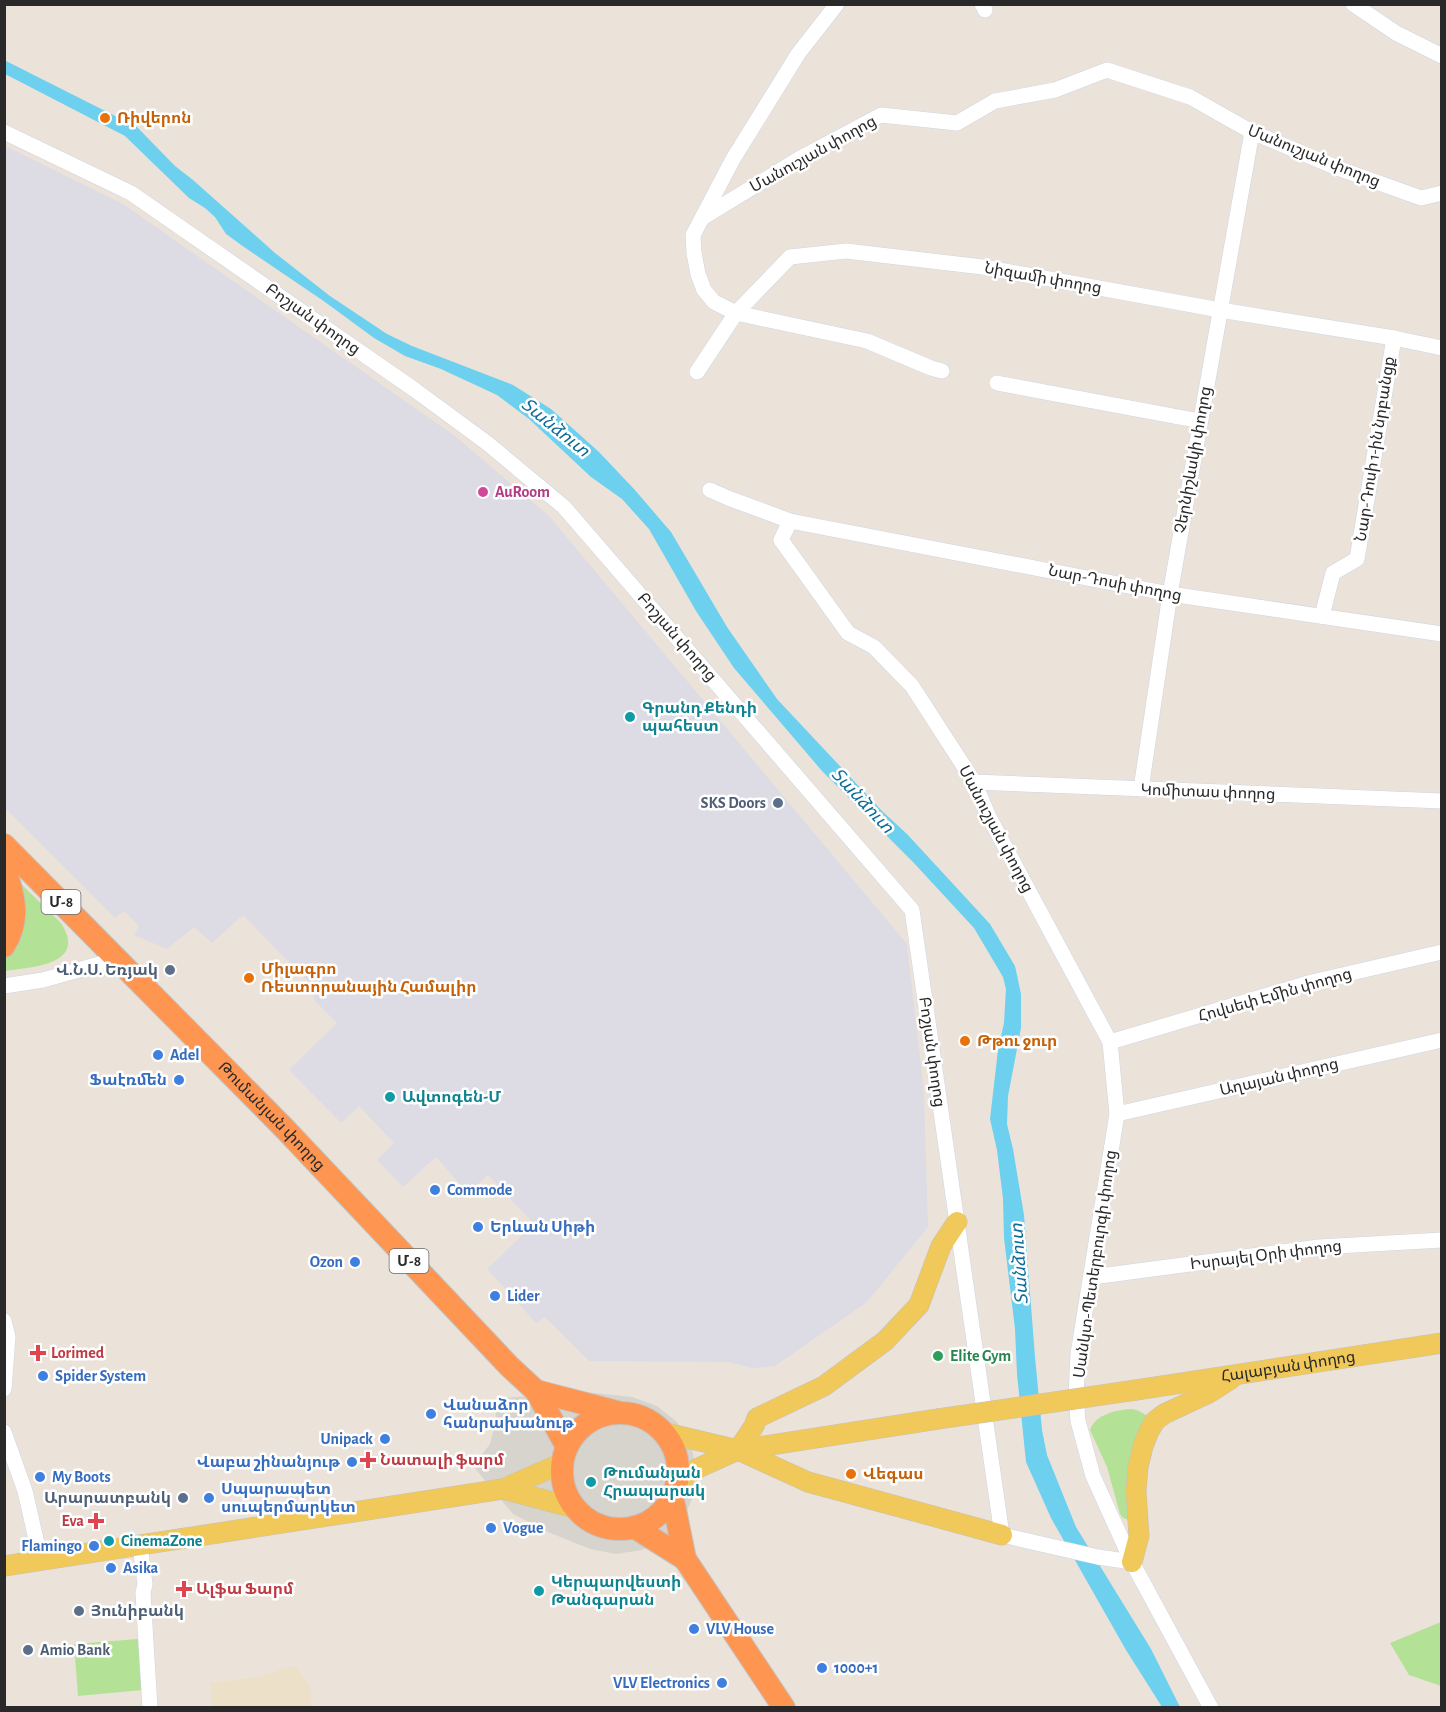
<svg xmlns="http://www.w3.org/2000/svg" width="1446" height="1712" font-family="'Alegreya Sans','Noto Sans Armenian',sans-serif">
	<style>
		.industrial { fill: #dddbe3 }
		.education { fill: #ede0c9 }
		.green { fill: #b3e296 }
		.plaza { fill: #d7d3cd }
		.water { fill: #6cd0ee }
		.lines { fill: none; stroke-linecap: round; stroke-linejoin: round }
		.minor-casing { stroke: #cfd4e2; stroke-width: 16 }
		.major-casing { stroke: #c3c3c3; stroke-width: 21 }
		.highway-casing { stroke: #c3c3c3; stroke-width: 24 }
		.minor { stroke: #fff; stroke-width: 15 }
		.major { stroke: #f1c85a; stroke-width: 20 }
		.highway { stroke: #fe9652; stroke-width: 22 }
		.major-bridge-casing { stroke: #c3c3c3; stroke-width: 21; stroke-linecap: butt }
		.major-bridge { stroke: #f1c85a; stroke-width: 20 }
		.food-dot { fill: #e8710a; stroke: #fff; stroke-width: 2 }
		.hotel-dot { fill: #d1479c; stroke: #fff; stroke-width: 2 }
		.culture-dot { fill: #0f9aa8; stroke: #fff; stroke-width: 2 }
		.service-dot { fill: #5c6f8a; stroke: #fff; stroke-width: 2 }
		.shop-dot { fill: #3f7fe0; stroke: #fff; stroke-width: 2 }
		.health-dot { fill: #e0444e; stroke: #fff; stroke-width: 2 }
		.leisure-dot { fill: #2e9e5b; stroke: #fff; stroke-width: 2 }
		.labels { text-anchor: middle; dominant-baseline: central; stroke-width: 5; stroke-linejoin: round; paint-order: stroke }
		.shield { fill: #fff; stroke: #696969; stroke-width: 1.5 }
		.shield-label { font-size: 15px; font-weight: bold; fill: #292929 }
		.food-label { font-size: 16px; font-weight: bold; fill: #c56008; stroke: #fff; text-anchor: start }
		.street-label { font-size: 16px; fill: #292929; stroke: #fff }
		.hotel-label { font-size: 16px; font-weight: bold; fill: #b23c85; stroke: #fff; text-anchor: start }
		.culture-label { font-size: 16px; font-weight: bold; fill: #0d838f; stroke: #fff; text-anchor: start }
		.service-label { font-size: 16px; font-weight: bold; fill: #4e5e75; stroke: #fff; text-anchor: end }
		.shop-label { font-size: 16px; font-weight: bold; fill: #366cbe; stroke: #fff; text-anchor: start }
		.health-label { font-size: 16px; font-weight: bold; fill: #be3a42; stroke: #fff; text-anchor: start }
		.leisure-label { font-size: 16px; font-weight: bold; fill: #27864d; stroke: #fff; text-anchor: start }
		.water-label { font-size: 18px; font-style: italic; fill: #0d6d99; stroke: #fff }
	</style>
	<rect width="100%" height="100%" fill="#ebe3da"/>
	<path class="industrial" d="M 5,146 L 123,204 L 455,436 L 549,516 L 907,944 L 924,1093 L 928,1227 L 867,1302 L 775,1366 L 753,1368 L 728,1362 L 589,1361 L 545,1317 L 536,1323 L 487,1269 L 534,1224 L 488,1175 L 468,1193 L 436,1157 L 403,1187 L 377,1160 L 394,1143 L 359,1106 L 341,1123 L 289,1070 L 337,1023 L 314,1000 L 314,988 L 243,915 L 212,943 L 194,927 L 167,949 L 134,935 L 139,926 L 124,911 L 115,918 L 5,808 Z"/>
	<path class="education" d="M 293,1666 L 297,1668 L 310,1686 L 312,1707 L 212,1707 L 210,1683 L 258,1677 Z"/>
	<g class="green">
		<path d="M 12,875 L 61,923 C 88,965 32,967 5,971 L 4,954 Z"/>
		<path d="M 1131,1409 L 1137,1410 L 1150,1417 L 1131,1521 L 1123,1518 L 1120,1514 L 1107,1467 L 1090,1430 C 1096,1414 1116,1410 1131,1409 Z"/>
		<path d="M 1441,1622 L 1441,1686 L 1409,1675 L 1390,1643 Z"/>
		<path d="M 138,1639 L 143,1690 L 78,1696 L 74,1644 Z"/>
	</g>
	<path class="plaza" d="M 576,1391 L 632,1397 L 657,1406 L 677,1422 L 691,1444 L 696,1469 L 694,1495 L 683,1519 L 665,1538 L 642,1550 L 616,1554 L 590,1549 L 548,1532 L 513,1514 L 473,1466 L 490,1444 L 496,1420 L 495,1399 Z"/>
	<path class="water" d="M 4,60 L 137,127 L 175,166 L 193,180 L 275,253 L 330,296 L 387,334 L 412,346 L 513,385 L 551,409 L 599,452 L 634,489 L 671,532 L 727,627 L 777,699 L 882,811 L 907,834 L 990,924 L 1015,966 L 1021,994 L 1021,1028 L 1008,1096 L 1007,1124 L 1013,1149 L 1024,1215 L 1035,1357 L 1042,1430 L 1047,1455 L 1076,1527 L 1151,1649 L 1180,1707 L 1162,1707 L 1126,1650 L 1051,1518 L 1026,1462 L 1017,1374 L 1015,1329 L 1004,1238 L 1003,1199 L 997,1150 L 990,1119 L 998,1050 L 1004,1023 L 1006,989 L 1003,977 L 974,928 L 913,862 L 822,771 L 734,668 L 696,611 L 649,529 L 622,499 L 591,477 L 529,419 L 497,395 L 441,369 L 405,356 L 374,338 L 325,302 L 244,247 L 226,234 L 215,217 L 205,208 L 189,198 L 125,136 L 5,74 Z"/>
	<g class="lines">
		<defs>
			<g id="minor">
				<path d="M 982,4 L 985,10"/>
				<path d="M 1353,4 L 1396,33 L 1442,56"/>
				<path d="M 4,132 L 131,193 L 415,390 L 487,443 L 564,507 L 912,910 L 1002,1535 L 1098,1557 L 1132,1562"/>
				<path d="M 702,218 L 733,159 L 798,54 L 837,4"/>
				<path d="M 942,371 L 931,368 L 867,341 L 736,313 L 714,302 L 704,290 L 698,274 L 694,253 L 693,235 L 702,218 L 804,156 L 881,115 L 957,123 L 995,101 L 1055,90 L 1107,70 L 1190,97 L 1252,132 L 1340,169 L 1421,198 L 1442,193"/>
				<path d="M 697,372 L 736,313 L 790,257 L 846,251 L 983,267 L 1220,310 L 1394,338 L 1442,348"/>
				<path d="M 997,383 L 1200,421"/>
				<path d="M 710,490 L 728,498 L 790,521 L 1170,594 L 1442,634"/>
				<path d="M 790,521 L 781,540 L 848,633 L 874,647 L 912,686 L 974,782 L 989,817 L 1110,1042 L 1117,1114 L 1078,1354 L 1076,1395 L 1078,1421 L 1093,1476 L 1132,1562 L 1211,1708"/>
				<path d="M 1322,616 L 1333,573 L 1357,559 L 1394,338"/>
				<path d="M 974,782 L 1442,801"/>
				<path d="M 1141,789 L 1170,594 L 1252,132"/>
				<path d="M 4,986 L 43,980 L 117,959"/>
				<path d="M 1110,1042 L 1312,982 L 1442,952"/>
				<path d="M 1117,1114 L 1442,1040"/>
				<path d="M 1092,1277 L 1319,1247 L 1442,1240"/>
				<path d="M 4,1321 L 8,1337 L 4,1389"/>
				<path d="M 4,1432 L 25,1491 L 41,1561"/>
				<path d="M 140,1546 L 145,1584 L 143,1593 L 150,1708"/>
			</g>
			<g id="major">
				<path id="s1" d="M 1136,1390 L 1442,1343"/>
				<path d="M 662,1432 L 738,1450 L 808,1482 L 1002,1535"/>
				<path d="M 738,1450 L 754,1426 L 757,1418 L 824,1386 L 885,1341 L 919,1305 L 941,1246 L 957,1222"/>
				<path d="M 677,1482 L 696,1469 L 738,1450 L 938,1419"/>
				<path d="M 503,1489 L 575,1508"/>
				<path d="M 1132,1562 L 1139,1536 L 1136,1491 L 1138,1467 L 1143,1446 L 1149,1431 L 1155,1421 L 1164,1414 L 1209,1393 L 1231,1379"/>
				<path d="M 4,1566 L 503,1489 L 562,1463"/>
			</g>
			<g id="highway">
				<path id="s2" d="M 4,845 L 285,1129 L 509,1366 L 536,1391 L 567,1447"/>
				<path d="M 4,867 C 14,894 21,919 4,946"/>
				<path d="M 536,1391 L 617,1412"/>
				<circle cx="620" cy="1471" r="58"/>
				<path d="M 672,1495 L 685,1559 L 784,1708"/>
				<path d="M 634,1527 L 685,1559"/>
			</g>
		</defs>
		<use href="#minor" class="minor-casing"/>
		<use href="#major" class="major-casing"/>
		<use href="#highway" class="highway-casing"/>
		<use href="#minor" class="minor"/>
		<use href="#major" class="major"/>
		<use href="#highway" class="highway"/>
		<defs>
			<path id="major-bridge" d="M 938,1419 L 1136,1390"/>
		</defs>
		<use href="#major-bridge" class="major-bridge-casing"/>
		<use href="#major-bridge" class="major-bridge"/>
	</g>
	<g class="food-dot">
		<circle cx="105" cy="118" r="6"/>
		<circle cx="249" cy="978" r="6"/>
		<circle cx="965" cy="1041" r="6"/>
		<circle cx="851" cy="1474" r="6"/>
	</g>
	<circle class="hotel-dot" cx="483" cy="492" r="6"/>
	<g class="culture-dot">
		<circle cx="630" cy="717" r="6"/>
		<circle cx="390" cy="1097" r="6"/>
		<circle cx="591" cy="1482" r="6"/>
		<circle cx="109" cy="1541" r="6"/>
		<circle cx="539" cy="1591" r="6"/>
	</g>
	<g class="service-dot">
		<circle cx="778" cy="803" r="6"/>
		<circle cx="170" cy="970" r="6"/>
		<circle cx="183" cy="1498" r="6"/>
		<circle cx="79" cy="1611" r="6"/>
		<circle cx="28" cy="1650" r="6"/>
	</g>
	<g class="shop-dot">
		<circle cx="158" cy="1055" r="6"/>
		<circle cx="179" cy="1080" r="6"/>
		<circle cx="435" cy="1190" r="6"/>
		<circle cx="478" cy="1227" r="6"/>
		<circle cx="355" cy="1262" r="6"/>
		<circle cx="495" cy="1296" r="6"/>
		<circle cx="43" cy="1376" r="6"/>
		<circle cx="431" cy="1414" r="6"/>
		<circle cx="385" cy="1439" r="6"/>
		<circle cx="352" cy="1462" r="6"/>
		<circle cx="40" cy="1477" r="6"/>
		<circle cx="209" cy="1498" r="6"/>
		<circle cx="491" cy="1528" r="6"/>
		<circle cx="94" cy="1546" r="6"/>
		<circle cx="111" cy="1568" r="6"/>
		<circle cx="694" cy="1629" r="6"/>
		<circle cx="822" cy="1668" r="6"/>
		<circle cx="722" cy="1683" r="6"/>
	</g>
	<g class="health-dot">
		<path d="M35 1344h6v6h6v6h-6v6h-6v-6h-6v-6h6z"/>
		<path d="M365 1451h6v6h6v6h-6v6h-6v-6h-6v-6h6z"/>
		<path d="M93 1512h6v6h6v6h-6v6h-6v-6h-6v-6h6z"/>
		<path d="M181 1580h6v6h6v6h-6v6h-6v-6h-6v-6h6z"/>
	</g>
	<circle class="leisure-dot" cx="938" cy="1356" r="6"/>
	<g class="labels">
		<g class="shield">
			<rect x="41.5" y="890" width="39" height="24" rx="4.5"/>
			<rect x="389.5" y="1249" width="39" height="24" rx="4.5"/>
		</g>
		<g class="shield-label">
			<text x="61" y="902">Մ-8</text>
			<text x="409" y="1261">Մ-8</text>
		</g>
		<g class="food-label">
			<text x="117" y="118">Ռիվերոն</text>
			<text x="261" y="969">Միլագրո<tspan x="261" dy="18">Ռեստորանային Համալիր</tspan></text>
			<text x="977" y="1041">Թթու ջուր</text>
			<text x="863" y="1474">Վեգաս</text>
		</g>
		<g class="street-label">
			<text transform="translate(813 154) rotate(-29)">Մանուշյան փողոց</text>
			<text transform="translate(1314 156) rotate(22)">Մանուշյան փողոց</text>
			<text transform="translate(1043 278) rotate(10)">Նիզամի փողոց</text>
			<text transform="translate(313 319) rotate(35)">Բոշյան փողոց</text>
			<text transform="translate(1375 449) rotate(-81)">Նար-Դոսի 1-ին նրբանցք</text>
			<text transform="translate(1193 460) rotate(-80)">Չերնիշևսկի փողոց</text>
			<text transform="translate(1115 583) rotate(11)">Նար-Դոսի փողոց</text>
			<text transform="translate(677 637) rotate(49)">Բոշյան փողոց</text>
			<text transform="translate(1208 792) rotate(2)">Կոմիտաս փողոց</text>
			<text transform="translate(996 829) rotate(62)">Մանուշյան փողոց</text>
			<text transform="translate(1275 995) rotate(-16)">Հովսեփ Էմին փողոց</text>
			<text transform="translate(932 1052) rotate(82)">Բոշյան փողոց</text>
			<text transform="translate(1279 1077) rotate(-13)">Աղայան փողոց</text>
			<text stroke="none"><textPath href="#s2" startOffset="381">Թումանյան փողոց</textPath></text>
			<text transform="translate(1266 1255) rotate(-7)">Իսրայել Օրի փողոց</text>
			<text transform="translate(1095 1264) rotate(-82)">Սանկտ-Պետերբուրգի փողոց</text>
			<text stroke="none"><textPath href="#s1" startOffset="154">Հալաբյան փողոց</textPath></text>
		</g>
		<g class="hotel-label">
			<text x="495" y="492">AuRoom</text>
		</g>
		<g class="culture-label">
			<text x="642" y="708">Գրանդ Քենդի<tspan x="642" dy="18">պահեստ</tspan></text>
			<text x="402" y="1097">Ավտոգեն-Մ</text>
			<text x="603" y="1473">Թումանյան<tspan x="603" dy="18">Հրապարակ</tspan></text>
			<text x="121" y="1541">CinemaZone</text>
			<text x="551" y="1582">Կերպարվեստի<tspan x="551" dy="18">Թանգարան</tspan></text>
		</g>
		<g class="service-label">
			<text x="766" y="803">SKS Doors</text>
			<text x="158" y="970">Վ․Ն․Ս․ Եռյակ</text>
			<text x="171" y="1498">Արարատբանկ</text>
			<text x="91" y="1611" text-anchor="start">Յունիբանկ</text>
			<text x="40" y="1650" text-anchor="start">Amio Bank</text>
		</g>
		<g class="shop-label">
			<text x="170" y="1055">Adel</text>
			<text x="167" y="1080" text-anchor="end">Ֆաէռմեն</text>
			<text x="447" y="1190">Commode</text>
			<text x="490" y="1227">Երևան Սիթի</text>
			<text x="343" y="1262" text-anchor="end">Ozon</text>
			<text x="507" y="1296">Lider</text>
			<text x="55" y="1376">Spider System</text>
			<text x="443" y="1405">Վանաձոր<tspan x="443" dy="18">հանրախանութ</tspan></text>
			<text x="373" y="1439" text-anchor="end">Unipack</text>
			<text x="340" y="1462" text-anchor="end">Վաբա շինանյութ</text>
			<text x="52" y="1477">My Boots</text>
			<text x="221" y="1489">Սպարապետ<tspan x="221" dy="18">սուպերմարկետ</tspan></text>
			<text x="503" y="1528">Vogue</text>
			<text x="82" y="1546" text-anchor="end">Flamingo</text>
			<text x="123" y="1568">Asika</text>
			<text x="706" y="1629">VLV House</text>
			<text x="834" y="1668">1000+1</text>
			<text x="710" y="1683" text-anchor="end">VLV Electronics</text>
		</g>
		<g class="health-label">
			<text x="51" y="1353">Lorimed</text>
			<text x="380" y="1460">Նատալի ֆարմ</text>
			<text x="84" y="1521" text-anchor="end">Eva</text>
			<text x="196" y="1589">Ալֆա Ֆարմ</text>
		</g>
		<g class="leisure-label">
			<text x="950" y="1356">Elite Gym</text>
		</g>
		<g class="water-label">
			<text transform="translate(555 428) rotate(39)">Տանձուտ</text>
			<text transform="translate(862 801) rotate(47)">Տանձուտ</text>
			<text transform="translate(1020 1264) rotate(-94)">Տանձուտ</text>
		</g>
	</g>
	<rect width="1446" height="1712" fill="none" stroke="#292929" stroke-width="12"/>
</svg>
